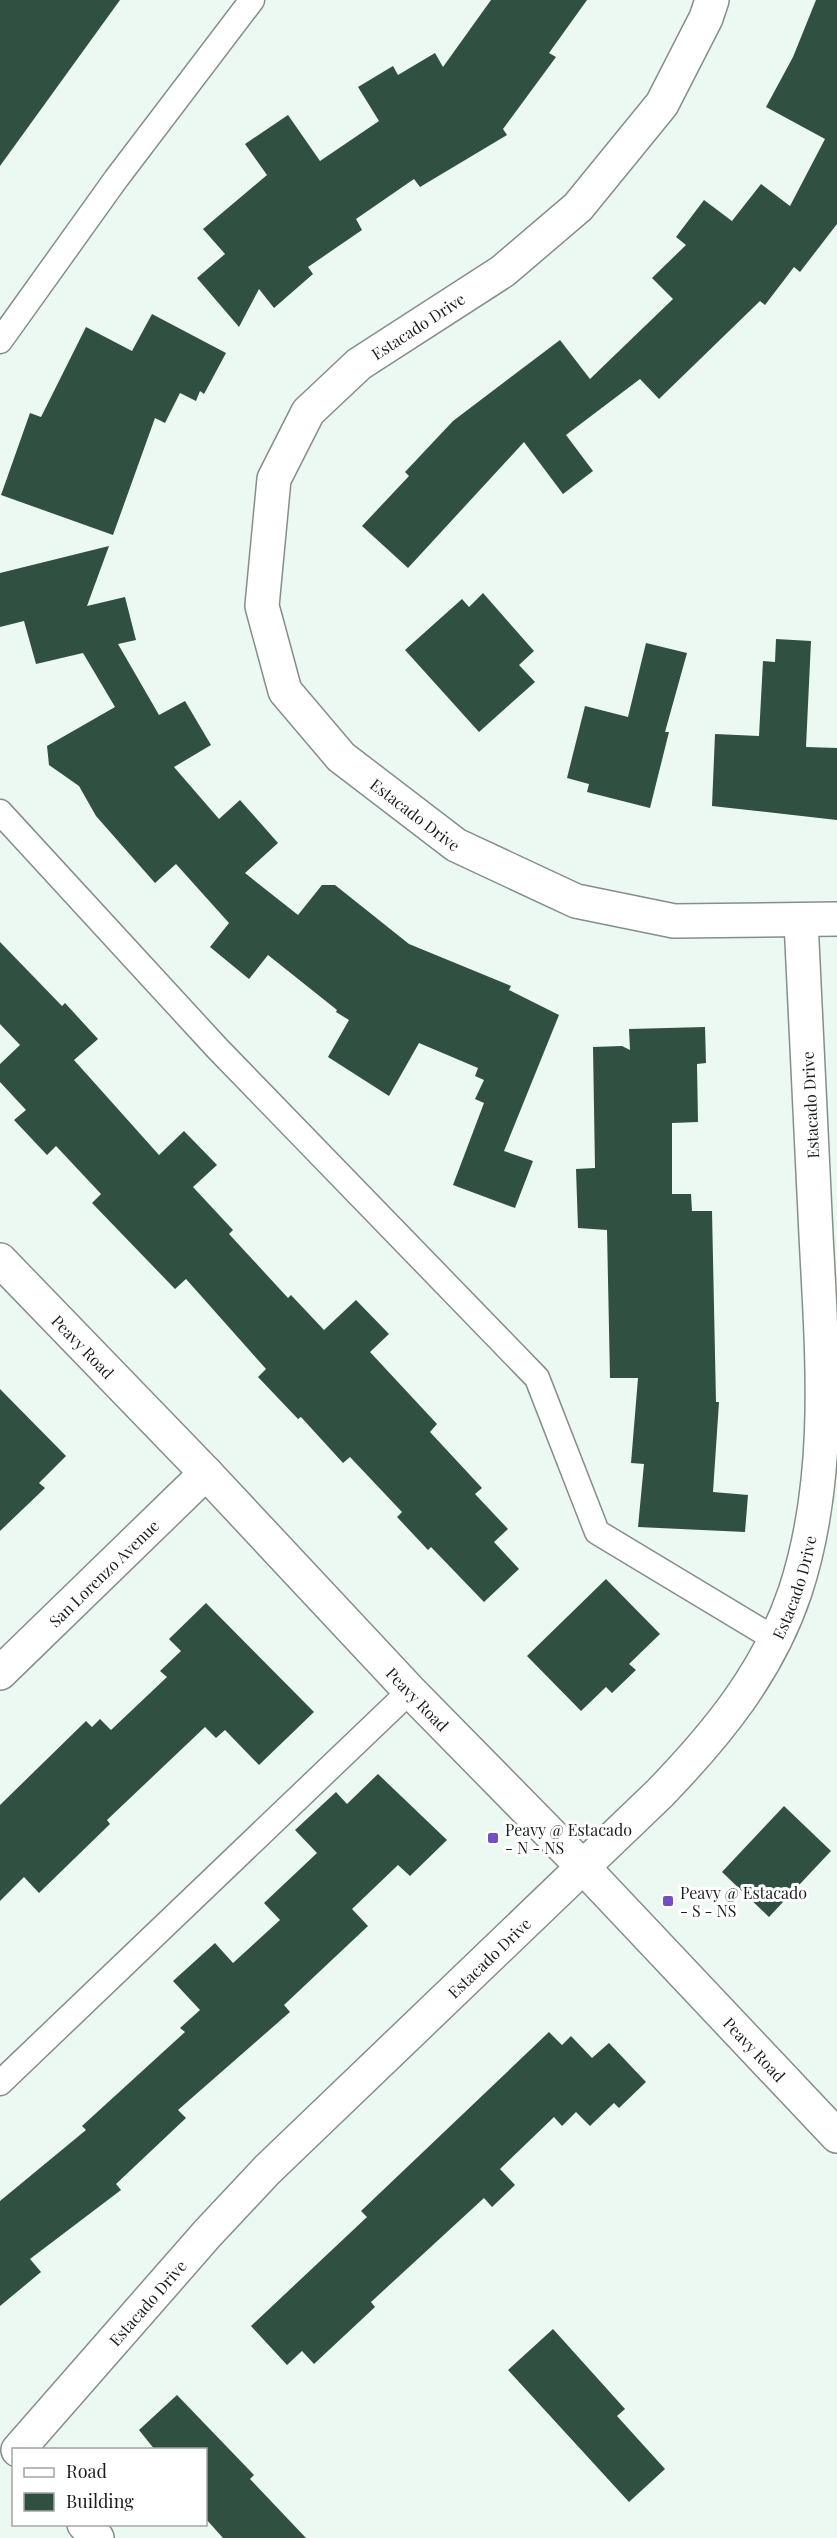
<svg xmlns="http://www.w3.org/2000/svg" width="837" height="2538" font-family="'Playfair Display',serif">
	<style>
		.building { fill: #305141 }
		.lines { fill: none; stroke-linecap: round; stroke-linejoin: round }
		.service-casing { stroke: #858f8a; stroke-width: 27 }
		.minor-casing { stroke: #858f8a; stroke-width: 36 }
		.tertiary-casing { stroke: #858f8a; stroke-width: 36 }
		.service { stroke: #fff; stroke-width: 24 }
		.minor { stroke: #fff; stroke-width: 33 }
		.tertiary { stroke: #fff; stroke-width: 33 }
		.poi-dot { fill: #734ec7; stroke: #fff; stroke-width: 2 }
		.labels { text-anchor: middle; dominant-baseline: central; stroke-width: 6; stroke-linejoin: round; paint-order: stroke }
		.street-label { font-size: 16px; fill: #191e1b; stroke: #fff }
		.poi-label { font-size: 16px; fill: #191e1b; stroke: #fff; text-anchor: start }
	</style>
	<rect width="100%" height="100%" fill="#ecf8f2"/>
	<g class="building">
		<path d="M 0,0 L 120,0 L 0,166 Z"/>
		<path d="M 491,0 L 587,0 L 549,53 L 556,57 L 503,129 L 507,135 L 420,187 L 414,179 L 356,219 L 362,230 L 308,267 L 313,274 L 274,308 L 259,289 L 239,327 L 197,278 L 225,254 L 203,229 L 267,175 L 245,144 L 288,115 L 320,161 L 379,121 L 358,87 L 393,66 L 398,75 L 435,53 L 443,67 Z"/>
		<path d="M 816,0 L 837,0 L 837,224 L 800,272 L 794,267 L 765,305 L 760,301 L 659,399 L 640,379 L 566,435 L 593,471 L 563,494 L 524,442 L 408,568 L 362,526 L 409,476 L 405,472 L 453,421 L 560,340 L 590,379 L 673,299 L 652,278 L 686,245 L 676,237 L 704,200 L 732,221 L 761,184 L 790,206 L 825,139 L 766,107 L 793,57 Z"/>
		<path d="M 152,314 L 226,353 L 204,394 L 200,391 L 196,401 L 180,393 L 165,423 L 155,418 L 113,535 L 1,495 L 30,413 L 41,417 L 86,327 L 132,351 Z"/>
		<path d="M 109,546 L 87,606 L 125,597 L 136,640 L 118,644 L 159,715 L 185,701 L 211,745 L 174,767 L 219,819 L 240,800 L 278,843 L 245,873 L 298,915 L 322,885 L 335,885 L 409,944 L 511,986 L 509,990 L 559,1015 L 504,1151 L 533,1161 L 515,1208 L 453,1185 L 484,1103 L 475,1099 L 484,1080 L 475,1076 L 478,1068 L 419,1043 L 389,1096 L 328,1057 L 349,1020 L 336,1012 L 337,1010 L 268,955 L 249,979 L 210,947 L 229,923 L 176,864 L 155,883 L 96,816 L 79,786 L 49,765 L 47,746 L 115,707 L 83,653 L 36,664 L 24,621 L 0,627 L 0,573 Z"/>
		<path d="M 483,593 L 534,651 L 519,665 L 535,682 L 479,732 L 405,650 L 462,599 L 469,607 Z"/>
		<path d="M 776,639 L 811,641 L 806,747 L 837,748 L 837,820 L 712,806 L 715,734 L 759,736 L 763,661 L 775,662 Z"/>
		<path d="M 646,643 L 687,653 L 665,732 L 669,732 L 650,808 L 587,792 L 589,784 L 567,778 L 585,706 L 628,717 Z"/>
		<path d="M 0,942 L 62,1006 L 65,1003 L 98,1039 L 74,1060 L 159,1155 L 184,1131 L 217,1165 L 193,1187 L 233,1230 L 229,1234 L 288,1298 L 291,1295 L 324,1330 L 356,1300 L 389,1334 L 370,1352 L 437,1424 L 430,1432 L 482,1488 L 475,1494 L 508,1529 L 494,1542 L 519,1569 L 484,1602 L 431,1547 L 428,1550 L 397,1517 L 402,1512 L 350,1457 L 343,1463 L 301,1417 L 298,1419 L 258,1377 L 266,1369 L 186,1279 L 175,1289 L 92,1203 L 101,1194 L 56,1146 L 47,1155 L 14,1120 L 26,1110 L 0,1082 L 0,1064 L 20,1045 L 0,1024 Z"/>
		<path d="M 705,1027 L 706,1063 L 697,1064 L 698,1122 L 672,1123 L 672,1194 L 691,1194 L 692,1211 L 712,1211 L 716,1402 L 719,1402 L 713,1492 L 748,1495 L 745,1532 L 638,1527 L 644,1464 L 631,1463 L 638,1378 L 610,1378 L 607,1230 L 578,1228 L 576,1169 L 595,1168 L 593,1047 L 622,1046 L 630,1050 L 629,1029 Z"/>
		<path d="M 0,1389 L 66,1456 L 39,1483 L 45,1488 L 0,1531 Z"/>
		<path d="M 606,1579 L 660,1634 L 629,1664 L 636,1670 L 612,1693 L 606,1687 L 581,1711 L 527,1656 Z"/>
		<path d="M 206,1603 L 314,1712 L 259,1765 L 225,1730 L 216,1738 L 205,1727 L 107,1820 L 110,1824 L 39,1893 L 24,1877 L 0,1901 L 0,1805 L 86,1721 L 92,1727 L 100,1719 L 111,1730 L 167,1677 L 160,1671 L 181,1651 L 169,1639 Z"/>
		<path d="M 378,1774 L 447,1840 L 410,1876 L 398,1865 L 352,1909 L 368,1926 L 284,2005 L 290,2012 L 178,2110 L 186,2118 L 116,2184 L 121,2190 L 30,2259 L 41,2272 L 0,2306 L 0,2201 L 86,2130 L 82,2126 L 185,2032 L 180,2028 L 200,2010 L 173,1981 L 215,1943 L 233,1963 L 280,1920 L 264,1903 L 317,1853 L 295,1830 L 336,1792 L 347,1804 Z"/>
		<path d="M 784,1806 L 831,1851 L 769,1917 L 722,1872 Z"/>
		<path d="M 549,2032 L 562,2045 L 571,2036 L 592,2058 L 609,2043 L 646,2082 L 619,2108 L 614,2103 L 590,2126 L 576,2112 L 562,2126 L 554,2117 L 500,2169 L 515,2185 L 492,2207 L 484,2198 L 371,2302 L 375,2307 L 314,2364 L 302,2351 L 287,2365 L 251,2326 L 367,2217 L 361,2211 Z"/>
		<path d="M 553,2329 L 625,2409 L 617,2416 L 665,2469 L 629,2502 L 508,2370 Z"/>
		<path d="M 177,2395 L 254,2475 L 250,2479 L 306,2538 L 223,2538 L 206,2519 L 206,2450 L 155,2450 L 139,2430 Z"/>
	</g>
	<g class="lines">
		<defs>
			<g id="service">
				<path d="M 0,341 L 116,179 L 252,0"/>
				<path d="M 0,812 L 217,1048 L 537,1378 L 597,1532 L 775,1639"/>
				<path d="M 0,2083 L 410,1691"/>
			</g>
			<g id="minor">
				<path id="s1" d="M 712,0 L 706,18 L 662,104 L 578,207 L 503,271 L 359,364 L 308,412 L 274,479 L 262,606 L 285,691 L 341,757 L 456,845 L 576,901 L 674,921 L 837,919"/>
				<path id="s2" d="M 0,1673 L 206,1473"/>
				<path id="s3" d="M 18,2450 L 207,2234 L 267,2170 L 660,1793 C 717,1734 768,1672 795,1592 C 833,1477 822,1354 816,1235 C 811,1130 806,1025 801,921"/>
				<path d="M 84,2524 L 97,2538"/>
			</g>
			<g id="tertiary">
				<path id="s4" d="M 0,1260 L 206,1473 L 410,1691 L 583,1867 L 837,2136"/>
			</g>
		</defs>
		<use href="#service" class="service-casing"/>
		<use href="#minor" class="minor-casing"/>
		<use href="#tertiary" class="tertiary-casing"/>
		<use href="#service" class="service"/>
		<use href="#minor" class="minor"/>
		<use href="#tertiary" class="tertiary"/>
	</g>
	<g class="poi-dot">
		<rect x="487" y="1832" width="12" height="12" rx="3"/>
		<rect x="662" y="1895" width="12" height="12" rx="3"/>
	</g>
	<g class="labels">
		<g class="street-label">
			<text transform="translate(418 326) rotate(-33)">Estacado Drive</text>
			<text stroke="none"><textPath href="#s1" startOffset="1060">Estacado Drive</textPath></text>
			<text transform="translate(810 1105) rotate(-93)">Estacado Drive</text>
			<text stroke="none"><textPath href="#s4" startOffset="120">Peavy Road</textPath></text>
			<text stroke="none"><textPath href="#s2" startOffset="144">San Lorenzo Avenue</textPath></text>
			<text stroke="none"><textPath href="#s3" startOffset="1168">Estacado Drive</textPath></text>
			<text stroke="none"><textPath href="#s4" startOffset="606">Peavy Road</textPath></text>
			<text stroke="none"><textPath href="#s3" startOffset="682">Estacado Drive</textPath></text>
			<text stroke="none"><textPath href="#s4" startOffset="1092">Peavy Road</textPath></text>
			<text stroke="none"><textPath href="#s3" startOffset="196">Estacado Drive</textPath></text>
		</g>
		<g class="poi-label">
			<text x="505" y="1829">Peavy @ Estacado<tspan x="505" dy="18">- N - NS</tspan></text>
			<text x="680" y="1892">Peavy @ Estacado<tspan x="680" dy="18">- S - NS</tspan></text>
		</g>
	</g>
	<rect x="12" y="2448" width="195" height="78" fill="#ffffff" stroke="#a3a5a4" stroke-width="1.5"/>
	<rect x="24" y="2468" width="30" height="9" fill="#ffffff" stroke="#a3a5a4" stroke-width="1.5"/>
	<text x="66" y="2478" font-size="18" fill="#191e1b">Road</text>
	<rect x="24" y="2493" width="30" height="18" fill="#305141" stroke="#a3a5a4" stroke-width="1.5"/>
	<text x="66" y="2508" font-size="18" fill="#191e1b">Building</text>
</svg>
